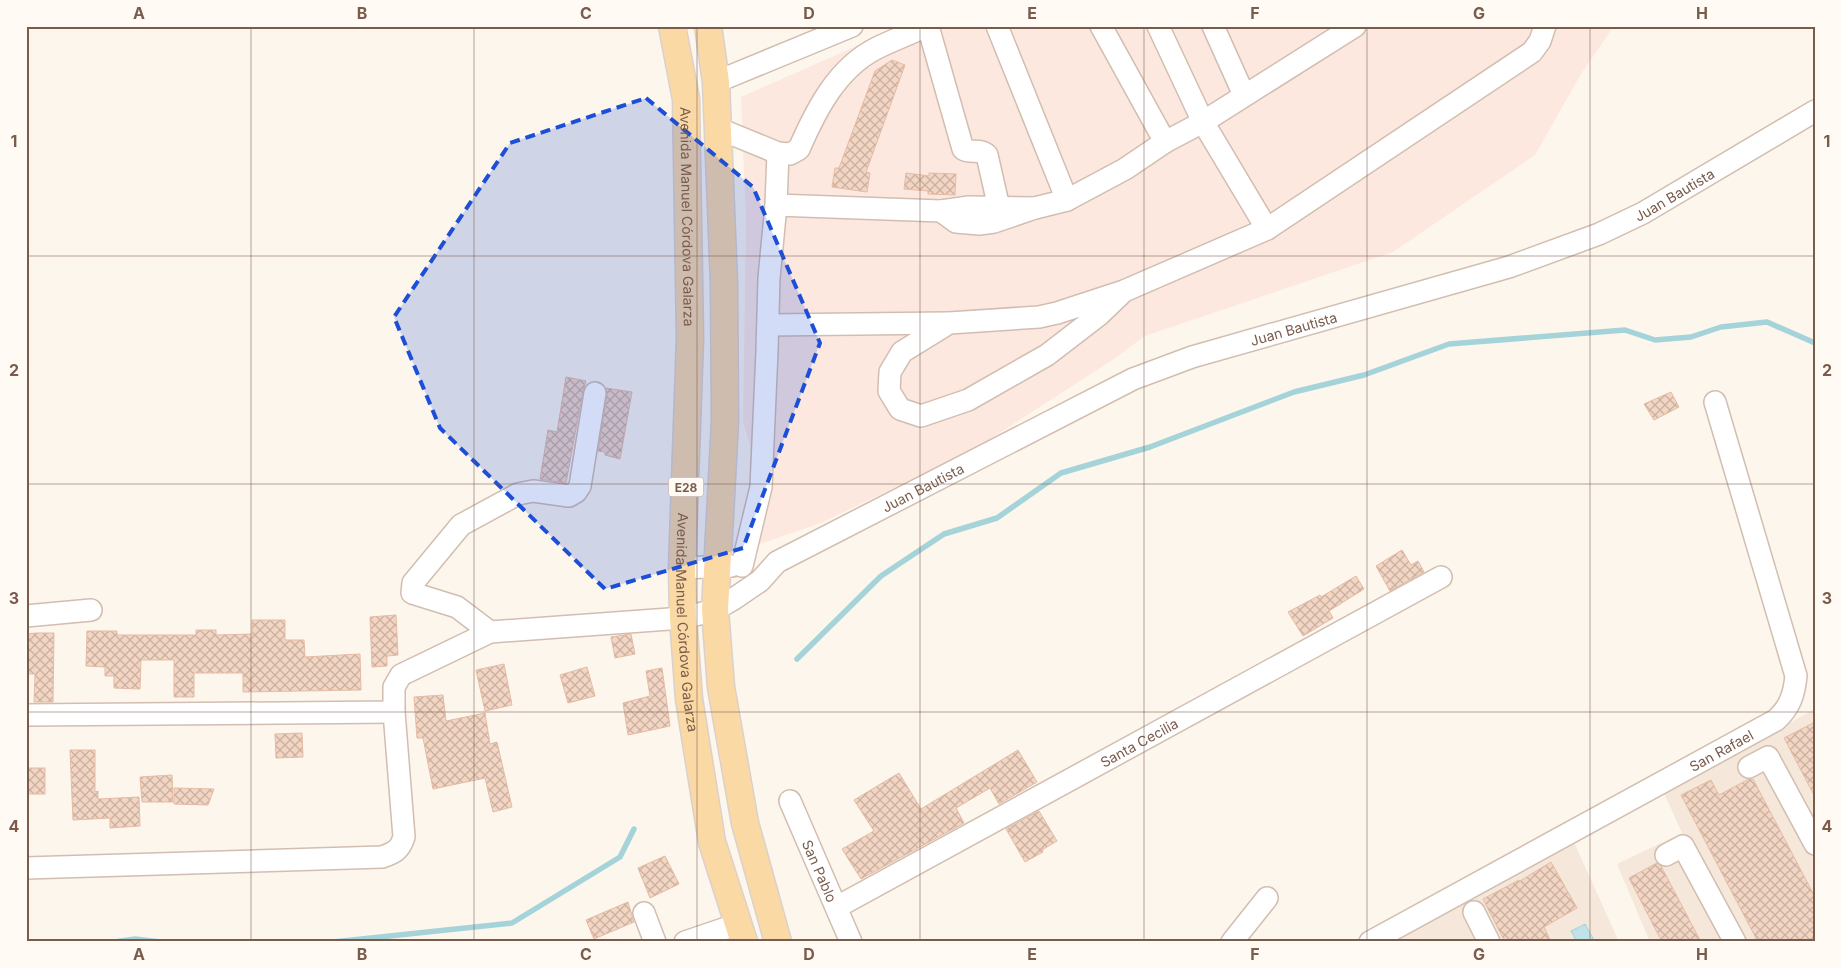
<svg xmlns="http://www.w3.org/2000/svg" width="1841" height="968" font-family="Inter,sans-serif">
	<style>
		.residential { fill: #f5e8da }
		.commercial { fill: #fde8e0 }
		.water { fill: url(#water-ripples); stroke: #a5d3da }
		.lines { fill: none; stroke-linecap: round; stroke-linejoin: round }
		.stream { stroke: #a5d3da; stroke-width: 5.5 }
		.building { fill: url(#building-cross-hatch); stroke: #e6bba3 }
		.minor-casing { stroke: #d1beb0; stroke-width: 24 }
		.major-casing { stroke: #dad1cd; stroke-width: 29 }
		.minor { stroke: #fff; stroke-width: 21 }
		.major { stroke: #fbd9a5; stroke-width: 26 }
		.marked { fill: #1d4ed8; fill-opacity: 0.2; stroke: #1d4ed8; stroke-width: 4; stroke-dasharray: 10 6; stroke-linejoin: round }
		.grid { fill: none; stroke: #7a5c4d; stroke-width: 1; stroke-opacity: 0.55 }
		.labels { text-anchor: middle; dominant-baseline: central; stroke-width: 4; stroke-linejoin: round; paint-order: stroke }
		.shield { fill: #fffaf3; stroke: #a28b7f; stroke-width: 1 }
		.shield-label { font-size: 12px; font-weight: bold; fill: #7a5c4d }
		.street-label { font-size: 14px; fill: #7a5c4d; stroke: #fffaf3 }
		.neatline { fill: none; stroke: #7a5c4d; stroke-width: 2 }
		.grid-label { font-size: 16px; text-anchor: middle; font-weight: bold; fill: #7a5c4d }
	</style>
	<defs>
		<pattern id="water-ripples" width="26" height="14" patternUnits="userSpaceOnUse" patternTransform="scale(1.25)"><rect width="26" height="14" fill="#bfe3e8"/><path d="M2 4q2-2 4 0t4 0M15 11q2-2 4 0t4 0" fill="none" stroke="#a0bbbe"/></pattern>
		<pattern id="building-cross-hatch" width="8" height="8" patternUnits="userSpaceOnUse" patternTransform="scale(1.25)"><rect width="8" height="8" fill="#f3d5c3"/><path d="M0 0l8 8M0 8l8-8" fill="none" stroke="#cab0a1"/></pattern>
	</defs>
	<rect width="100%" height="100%" fill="#fdf6ec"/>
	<g class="residential">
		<path d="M 1815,709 L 1815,942 L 1650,942 L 1617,864 L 1682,833 L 1663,791 Z"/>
		<path d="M 1573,840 L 1619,942 L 1389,942 Z"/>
	</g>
	<path class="commercial" d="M 902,26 L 1614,26 L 1581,74 L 1535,155 L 1393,252 L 1145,336 L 1111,361 L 973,450 L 821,523 L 736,552 L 750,493 L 751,450 L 743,421 L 746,221 L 741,97 Z"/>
	<path class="water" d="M 1585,924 L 1595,942 L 1577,942 L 1571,931 Z"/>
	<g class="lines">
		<g class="stream">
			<path d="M 797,659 L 881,576 L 944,534 L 997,518 L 1061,473 L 1150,447 L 1294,392 L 1364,375 L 1449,344 L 1625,330 L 1655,340 L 1691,337 L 1721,327 L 1767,322 L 1815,343"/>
			<path d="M 114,942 L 135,939 L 160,942"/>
			<path d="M 333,942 L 512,923 L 620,857 L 634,829"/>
		</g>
	</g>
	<g class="building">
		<path d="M 892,60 L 905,65 L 866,172 L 870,173 L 867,192 L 832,187 L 835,168 L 839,168 L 875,71 Z"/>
		<path d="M 906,173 L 929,176 L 929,173 L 956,174 L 955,195 L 928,194 L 928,191 L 904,189 Z"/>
		<path d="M 566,377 L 586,381 L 583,391 L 566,483 L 540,479 L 548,430 L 557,432 Z"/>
		<path d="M 606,388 L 632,392 L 620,459 L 605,455 L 605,452 L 598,451 L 607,395 Z"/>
		<path d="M 1671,392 L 1679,407 L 1654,420 L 1644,404 Z"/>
		<path d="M 1402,550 L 1411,565 L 1418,561 L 1424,572 L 1390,591 L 1376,566 Z"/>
		<path d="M 1356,576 L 1364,589 L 1329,611 L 1333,618 L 1303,636 L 1288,612 L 1320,595 L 1321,597 Z"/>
		<path d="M 396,615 L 398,655 L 387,656 L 387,666 L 372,667 L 370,617 Z"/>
		<path d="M 252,620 L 285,620 L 285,640 L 304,640 L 305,657 L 360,654 L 361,690 L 243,692 L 243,673 L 194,673 L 194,697 L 174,697 L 174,660 L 141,660 L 140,689 L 114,688 L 114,676 L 105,676 L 105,667 L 86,666 L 87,631 L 117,631 L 117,635 L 196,635 L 196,630 L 216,630 L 216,635 L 252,634 Z"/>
		<path d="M 36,633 L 54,633 L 53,702 L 34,702 L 35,674 L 26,674 L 26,634 Z"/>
		<path d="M 631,634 L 635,654 L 615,658 L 611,637 Z"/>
		<path d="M 504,664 L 512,705 L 485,711 L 476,670 Z"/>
		<path d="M 587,667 L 595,696 L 568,703 L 560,675 Z"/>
		<path d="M 662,668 L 670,726 L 628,735 L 623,703 L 650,696 L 646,671 Z"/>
		<path d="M 443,695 L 446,721 L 485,713 L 490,744 L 497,742 L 512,807 L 493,812 L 485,778 L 433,789 L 423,738 L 417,738 L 414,697 Z"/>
		<path d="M 1815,722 L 1815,797 L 1784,738 Z"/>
		<path d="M 302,733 L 303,757 L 276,758 L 275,734 Z"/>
		<path d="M 70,750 L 95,750 L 95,792 L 98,791 L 98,799 L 139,797 L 140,826 L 110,828 L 110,818 L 73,820 Z"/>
		<path d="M 1018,750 L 1037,782 L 999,804 L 990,788 L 956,808 L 964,823 L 861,879 L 842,849 L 874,831 L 854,800 L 899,773 L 921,809 Z"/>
		<rect x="26" y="768" width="19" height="26"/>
		<path d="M 172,775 L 173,802 L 142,802 L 140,777 Z"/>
		<path d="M 1749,779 L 1753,779 L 1815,897 L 1815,942 L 1758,942 L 1681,795 L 1711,780 L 1719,795 Z"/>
		<path d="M 174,788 L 214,789 L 208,805 L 174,804 Z"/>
		<path d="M 1039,811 L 1057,841 L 1042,850 L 1043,852 L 1025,862 L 1006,829 Z"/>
		<path d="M 665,856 L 679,884 L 650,898 L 638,868 Z"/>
		<path d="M 1551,862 L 1577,908 L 1544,927 L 1551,942 L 1505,942 L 1483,899 L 1519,880 L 1520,881 Z"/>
		<path d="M 1657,863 L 1661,866 L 1701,942 L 1662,942 L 1629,878 Z"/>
		<path d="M 628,902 L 634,922 L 594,939 L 586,920 Z"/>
	</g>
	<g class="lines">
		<defs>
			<g id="minor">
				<path d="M 928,26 L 963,149 C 971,154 980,148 987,155 L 999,208"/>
				<path d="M 997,26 L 1067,200"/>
				<path d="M 1101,26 L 1165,142"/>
				<path d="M 1158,26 L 1203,122 L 1267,229 L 1532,52 L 1540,41 L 1545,26"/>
				<path d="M 1213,26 L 1244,95"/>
				<path d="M 716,82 L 852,26"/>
				<path d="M 717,128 L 778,153 L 790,154 L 799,149 C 816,110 837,68 877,48 C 893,40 910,34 926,26"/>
				<path d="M 776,205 L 778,153"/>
				<path d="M 941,211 L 956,222 L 979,224 L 994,222 L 1035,208 L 1067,200 L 1125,169 L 1165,142 L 1203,122 L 1355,26"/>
				<path d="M 1124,291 L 1099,315 L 1047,355 L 968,400 L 921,416 L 900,409 L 889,391 L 890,372 L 902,352 L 949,323 L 1039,317 L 1057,313 L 1124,291 L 1267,229"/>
				<path d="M 768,325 L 947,323"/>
				<path d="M 742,566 L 761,487 L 767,351 L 769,278 L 776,205 L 941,211 L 969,207 L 1035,208"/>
				<path d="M 682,568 L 732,566"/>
				<path d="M 26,616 L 91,610"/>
				<path d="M 490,632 L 457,607 L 412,593 L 413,583 L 461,525 L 518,494 L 533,491 L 569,496 L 576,492 L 580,486 L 595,393"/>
				<path id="s1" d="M 26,715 L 394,712 L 394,687 L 401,675 L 490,632 L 683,618 L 715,610 L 732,600 L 760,581 L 777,562 L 1133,379 L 1192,357 L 1509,267 L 1599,234 L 1643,213 L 1815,111"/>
				<path d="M 1749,767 L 1768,757 L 1815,844"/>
				<path id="s2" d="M 790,801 L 851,942"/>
				<path d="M 1666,855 L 1683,846 L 1735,942"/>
				<path d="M 26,868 L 382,857 C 394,853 400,850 404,837 L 394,712"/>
				<path id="s3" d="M 837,907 L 1441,577"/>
				<path d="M 1474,912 L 1489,942"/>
				<path d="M 644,913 L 655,942"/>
				<path d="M 685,942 L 738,924"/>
				<path d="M 1232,942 L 1267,898"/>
				<path id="s4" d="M 1370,942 L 1776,720 C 1790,707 1794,695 1796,676 L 1715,402"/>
			</g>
			<g id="major">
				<path id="s5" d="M 672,26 L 686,99 L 690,338 L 682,568 L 683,618 L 689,699 L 712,842 L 744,942"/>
				<path d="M 708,26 L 716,82 L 724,284 L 725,421 L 715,610 L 721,687 L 745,823 L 778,942"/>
			</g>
		</defs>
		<use href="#minor" class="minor-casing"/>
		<use href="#major" class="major-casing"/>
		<use href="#minor" class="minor"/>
		<use href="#major" class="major"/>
	</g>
	<path class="marked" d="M 646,98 L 753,187 L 820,343 L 743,548 L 605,589 L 440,428 L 394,317 L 510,143 Z"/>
	<path class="grid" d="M 251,26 L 251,942M 474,26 L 474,942M 697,26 L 697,942M 920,26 L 920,942M 1144,26 L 1144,942M 1367,26 L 1367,942M 1590,26 L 1590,942M 26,256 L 1815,256M 26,484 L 1815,484M 26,712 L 1815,712"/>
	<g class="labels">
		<rect class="shield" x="668.5" y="477.5" width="35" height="19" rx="4"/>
		<g class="shield-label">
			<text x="686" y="487">E28</text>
		</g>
		<g class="street-label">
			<text stroke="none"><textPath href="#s1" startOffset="1785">Juan Bautista</textPath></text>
			<text stroke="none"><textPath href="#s5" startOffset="192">Avenida Manuel Córdova Galarza</textPath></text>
			<text stroke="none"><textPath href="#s1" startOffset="1380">Juan Bautista</textPath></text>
			<text stroke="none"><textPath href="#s1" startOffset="975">Juan Bautista</textPath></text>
			<text stroke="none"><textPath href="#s5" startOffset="598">Avenida Manuel Córdova Galarza</textPath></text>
			<text stroke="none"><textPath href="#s3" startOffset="344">Santa Cecilia</textPath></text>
			<text stroke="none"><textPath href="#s4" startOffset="400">San Rafael</textPath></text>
			<text stroke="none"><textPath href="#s2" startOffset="76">San Pablo</textPath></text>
		</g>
	</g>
	<rect width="1841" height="968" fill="none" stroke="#fffaf3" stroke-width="55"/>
	<rect x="28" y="28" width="1786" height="912" class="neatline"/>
	<g class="grid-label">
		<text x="139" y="19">A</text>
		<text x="362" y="19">B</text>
		<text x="586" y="19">C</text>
		<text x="809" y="19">D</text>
		<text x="1032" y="19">E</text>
		<text x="1255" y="19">F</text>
		<text x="1479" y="19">G</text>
		<text x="1702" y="19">H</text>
		<text x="14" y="147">1</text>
		<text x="1827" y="147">1</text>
		<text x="14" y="376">2</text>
		<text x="1827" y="376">2</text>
		<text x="14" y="604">3</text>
		<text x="1827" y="604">3</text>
		<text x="14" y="832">4</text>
		<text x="1827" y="832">4</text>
		<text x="139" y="960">A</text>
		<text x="362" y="960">B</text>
		<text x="586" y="960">C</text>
		<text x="809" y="960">D</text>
		<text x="1032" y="960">E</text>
		<text x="1255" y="960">F</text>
		<text x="1479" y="960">G</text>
		<text x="1702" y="960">H</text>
	</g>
</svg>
